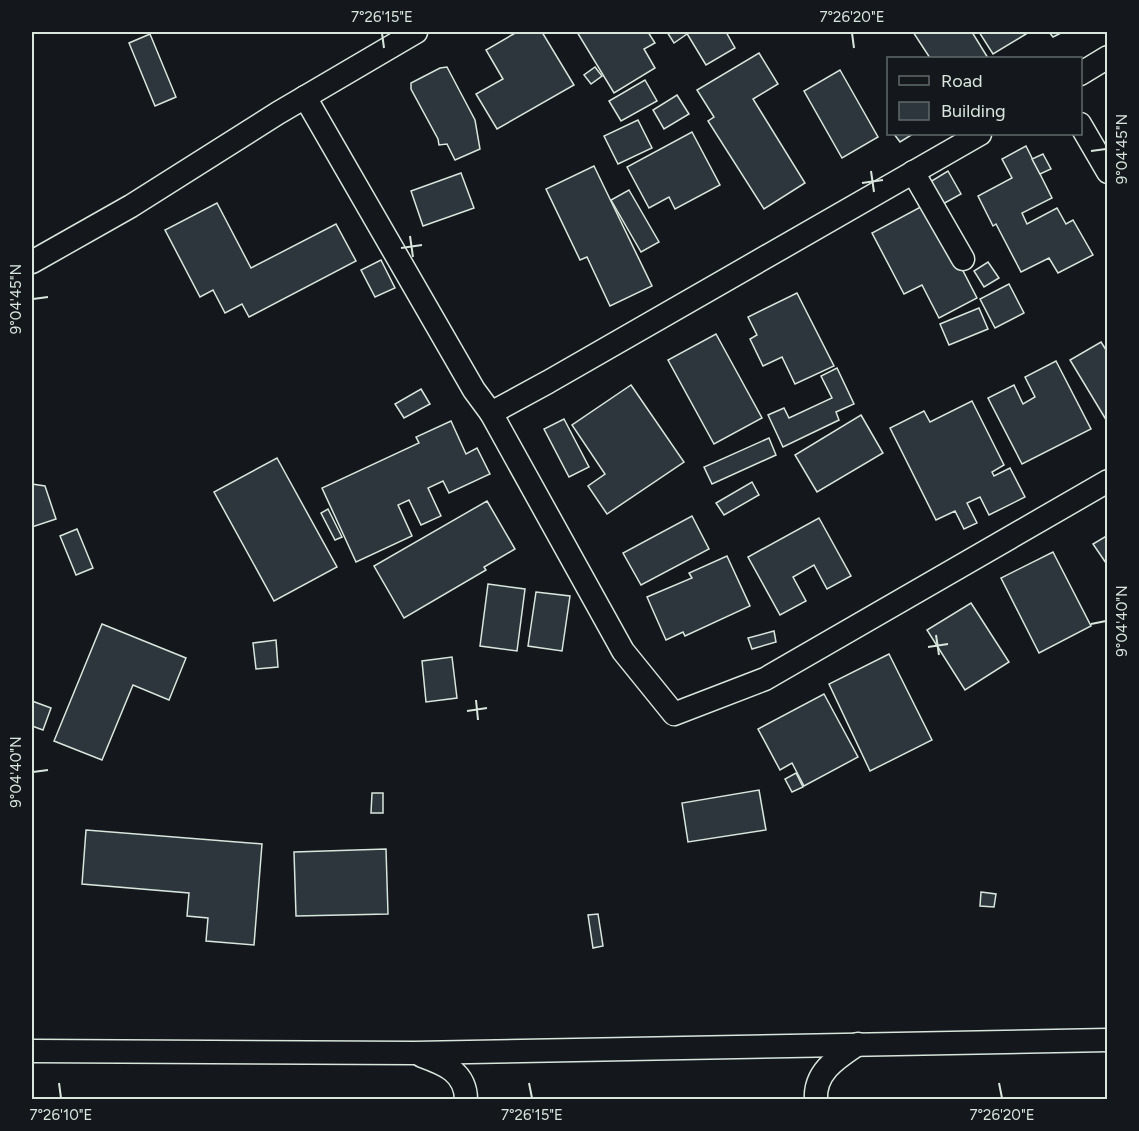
<svg xmlns="http://www.w3.org/2000/svg" width="1139" height="1131" font-family="Figtree,sans-serif">
	<style>
		.building { fill: #2c363c; stroke: #d8e6dc; stroke-width: 1.5 }
		.lines { fill: none; stroke-linecap: round; stroke-linejoin: round }
		.minor-casing { stroke: #d8e6dc; stroke-width: 25 }
		.minor { stroke: #14181c; stroke-width: 22 }
		.ticks { fill: none; stroke: #d8e6dc; stroke-width: 2 }
		.neatline { fill: none; stroke: #d8e6dc; stroke-width: 2 }
		.ticks-label { font-size: 15px; text-anchor: middle; fill: #d8e6dc }
	</style>
	<rect width="100%" height="100%" fill="#14181c"/>
	<g class="building">
		<path d="M 517,32 L 542,32 L 574,85 L 497,129 L 476,94 L 503,79 L 486,50 Z"/>
		<path d="M 577,32 L 648,32 L 655,43 L 644,49 L 655,68 L 614,93 Z"/>
		<path d="M 667,32 L 685,32 L 687,34 L 674,43 Z"/>
		<path d="M 686,32 L 726,32 L 735,48 L 706,65 Z"/>
		<path d="M 913,32 L 972,32 L 988,58 L 930,58 Z"/>
		<path d="M 979,32 L 1024,32 L 1026,34 L 993,54 Z"/>
		<path d="M 1049,32 L 1063,32 L 1053,37 Z"/>
		<path d="M 150,34 L 176,97 L 155,106 L 129,43 Z"/>
		<path d="M 759,53 L 778,84 L 753,99 L 805,183 L 764,209 L 708,121 L 714,117 L 697,90 Z"/>
		<path d="M 447,67 L 475,120 L 480,149 L 455,160 L 447,144 L 439,145 L 438,139 L 411,89 L 411,83 L 440,68 Z"/>
		<path d="M 595,67 L 602,76 L 591,84 L 584,75 Z"/>
		<path d="M 840,70 L 878,137 L 842,158 L 804,91 Z"/>
		<path d="M 645,80 L 657,101 L 621,121 L 609,101 Z"/>
		<path d="M 677,95 L 689,114 L 664,129 L 653,110 Z"/>
		<path d="M 638,120 L 652,148 L 618,164 L 604,136 Z"/>
		<path d="M 692,132 L 720,185 L 675,209 L 669,197 L 649,208 L 627,167 Z"/>
		<path d="M 894,134 L 913,134 L 900,142 Z"/>
		<path d="M 1026,146 L 1052,198 L 1022,213 L 1027,224 L 1057,208 L 1066,224 L 1073,220 L 1093,255 L 1058,273 L 1049,258 L 1021,272 L 996,224 L 993,226 L 978,196 L 1012,178 L 1002,159 Z"/>
		<path d="M 1043,154 L 1051,169 L 1040,174 L 1032,159 Z"/>
		<path d="M 594,166 L 652,286 L 610,306 L 587,257 L 580,260 L 546,189 Z"/>
		<path d="M 948,171 L 961,194 L 943,204 L 930,182 Z"/>
		<path d="M 461,173 L 474,208 L 423,226 L 411,191 Z"/>
		<path d="M 629,190 L 659,242 L 641,252 L 611,200 Z"/>
		<path d="M 217,203 L 251,268 L 336,224 L 356,261 L 249,317 L 242,304 L 225,313 L 213,290 L 200,297 L 165,230 Z"/>
		<path d="M 928,203 L 977,298 L 939,318 L 922,285 L 904,294 L 872,233 Z"/>
		<path d="M 381,260 L 395,288 L 375,297 L 361,270 Z"/>
		<path d="M 988,262 L 999,278 L 984,287 L 974,271 Z"/>
		<path d="M 1009,284 L 1024,313 L 995,328 L 980,299 Z"/>
		<path d="M 797,293 L 834,366 L 795,384 L 782,357 L 763,366 L 750,339 L 757,335 L 748,317 Z"/>
		<path d="M 979,308 L 988,329 L 949,345 L 940,324 Z"/>
		<path d="M 716,334 L 762,418 L 714,444 L 668,360 Z"/>
		<path d="M 1101,342 L 1108,353 L 1108,423 L 1070,360 Z"/>
		<path d="M 1056,361 L 1091,429 L 1022,464 L 988,398 L 1014,385 L 1023,404 L 1035,397 L 1025,377 Z"/>
		<path d="M 837,368 L 854,404 L 836,412 L 839,420 L 783,447 L 768,415 L 784,408 L 789,418 L 832,398 L 821,376 Z"/>
		<path d="M 631,385 L 684,462 L 607,514 L 588,486 L 605,474 L 572,425 Z"/>
		<path d="M 421,389 L 430,404 L 404,418 L 395,404 Z"/>
		<path d="M 972,401 L 1004,465 L 992,472 L 994,476 L 1010,468 L 1025,497 L 989,515 L 980,497 L 967,503 L 977,523 L 964,529 L 955,511 L 936,520 L 890,428 L 924,411 L 930,422 Z"/>
		<path d="M 861,415 L 883,453 L 817,492 L 795,455 Z"/>
		<path d="M 564,419 L 589,467 L 569,477 L 544,429 Z"/>
		<path d="M 451,421 L 466,454 L 477,448 L 490,474 L 449,493 L 443,481 L 428,488 L 441,516 L 421,525 L 409,500 L 398,505 L 412,536 L 356,562 L 322,488 L 419,443 L 416,437 Z"/>
		<path d="M 769,438 L 776,455 L 712,484 L 704,467 Z"/>
		<path d="M 277,458 L 337,567 L 274,601 L 214,492 Z"/>
		<path d="M 752,482 L 759,495 L 724,515 L 716,503 Z"/>
		<path d="M 32,484 L 45,486 L 56,519 L 32,527 Z"/>
		<path d="M 487,501 L 515,549 L 484,567 L 486,570 L 404,618 L 374,566 Z"/>
		<path d="M 328,509 L 342,537 L 335,540 L 321,513 Z"/>
		<path d="M 692,516 L 709,549 L 641,585 L 623,553 Z"/>
		<path d="M 819,518 L 851,576 L 827,589 L 814,565 L 793,577 L 806,601 L 780,615 L 748,557 Z"/>
		<path d="M 77,529 L 93,568 L 76,575 L 60,536 Z"/>
		<path d="M 1108,535 L 1108,566 L 1093,544 Z"/>
		<path d="M 1053,552 L 1091,626 L 1039,653 L 1001,578 Z"/>
		<path d="M 727,556 L 750,606 L 685,636 L 683,632 L 666,640 L 647,597 L 692,578 L 689,573 Z"/>
		<path d="M 488,584 L 525,589 L 517,651 L 480,646 Z"/>
		<path d="M 536,592 L 570,596 L 562,651 L 528,646 Z"/>
		<path d="M 971,603 L 1009,662 L 965,690 L 927,630 Z"/>
		<path d="M 102,624 L 186,658 L 169,700 L 133,685 L 102,760 L 54,741 Z"/>
		<path d="M 774,631 L 776,642 L 752,649 L 748,638 Z"/>
		<path d="M 276,640 L 278,667 L 256,669 L 253,643 Z"/>
		<path d="M 889,654 L 932,740 L 870,771 L 829,684 Z"/>
		<path d="M 452,657 L 457,698 L 426,702 L 422,661 Z"/>
		<path d="M 824,694 L 858,757 L 804,786 L 792,763 L 780,770 L 758,729 Z"/>
		<path d="M 32,701 L 51,708 L 43,730 L 32,726 Z"/>
		<path d="M 796,773 L 803,787 L 792,792 L 785,779 Z"/>
		<path d="M 759,790 L 766,830 L 688,842 L 682,803 Z"/>
		<path d="M 372,793 L 383,793 L 383,813 L 371,813 Z"/>
		<path d="M 86,830 L 262,844 L 254,945 L 206,941 L 208,918 L 187,916 L 189,893 L 82,884 Z"/>
		<path d="M 386,849 L 388,914 L 296,916 L 294,852 Z"/>
		<path d="M 981,892 L 996,894 L 994,907 L 980,906 Z"/>
		<path d="M 598,914 L 603,946 L 593,948 L 588,915 Z"/>
	</g>
	<g class="lines">
		<defs>
			<g id="minor">
				<path d="M 1080,74 L 1108,57"/>
				<path d="M 305,97 L 474,390 L 491,413 L 623,651 L 674,714 L 765,679 L 1108,481"/>
				<path d="M 1080,124 L 1108,172"/>
				<path d="M 913,172 L 963,259"/>
				<path d="M 32,262 L 131,206 L 278,113 L 416,32"/>
				<path d="M 491,413 L 548,382 L 980,134"/>
				<path d="M 32,1051 L 415,1053 L 1108,1040"/>
				<path d="M 422,1056 C 444,1064 466,1072 466,1100"/>
				<path d="M 816,1100 C 814,1072 837,1058 858,1044"/>
			</g>
		</defs>
		<use href="#minor" class="minor-casing"/>
		<use href="#minor" class="minor"/>
	</g>
	<path class="ticks" d="M 382,33 L 384,48M 852,33 L 854,48M 1091,151 L 1106,149M 871,171 L 874,192M 862,183 L 883,180M 410,236 L 413,257M 401,248 L 422,245M 33,299 L 48,297M 1091,624 L 1106,621M 936,635 L 939,655M 928,647 L 948,644M 476,700 L 478,720M 467,711 L 487,708M 33,772 L 48,770M 59,1083 L 61,1098M 529,1083 L 532,1098M 999,1083 L 1002,1098"/>
	<rect width="1139" height="1131" fill="none" stroke="#14181c" stroke-width="66"/>
	<rect x="887" y="57" width="195" height="78" fill="#14181c" stroke="#626a69" stroke-width="1.5"/>
	<rect x="899" y="76" width="30" height="9" fill="#14181c" stroke="#626a69" stroke-width="1.5"/>
	<text x="941" y="87" font-size="18" fill="#d8e6dc">Road</text>
	<rect x="899" y="102" width="30" height="18" fill="#2c363c" stroke="#626a69" stroke-width="1.5"/>
	<text x="941" y="117" font-size="18" fill="#d8e6dc">Building</text>
	<rect x="33" y="33" width="1073" height="1065" class="neatline"/>
	<g class="ticks-label">
		<text x="382" y="22">7°26'15"E</text>
		<text x="852" y="22">7°26'20"E</text>
		<text transform="translate(1122 149) rotate(-90)" y="5">9°04'45"N</text>
		<text transform="translate(16 299) rotate(-90)" y="5">9°04'45"N</text>
		<text transform="translate(1122 621) rotate(-90)" y="5">9°04'40"N</text>
		<text transform="translate(16 772) rotate(-90)" y="5">9°04'40"N</text>
		<text x="61" y="1120">7°26'10"E</text>
		<text x="532" y="1120">7°26'15"E</text>
		<text x="1002" y="1120">7°26'20"E</text>
	</g>
</svg>
